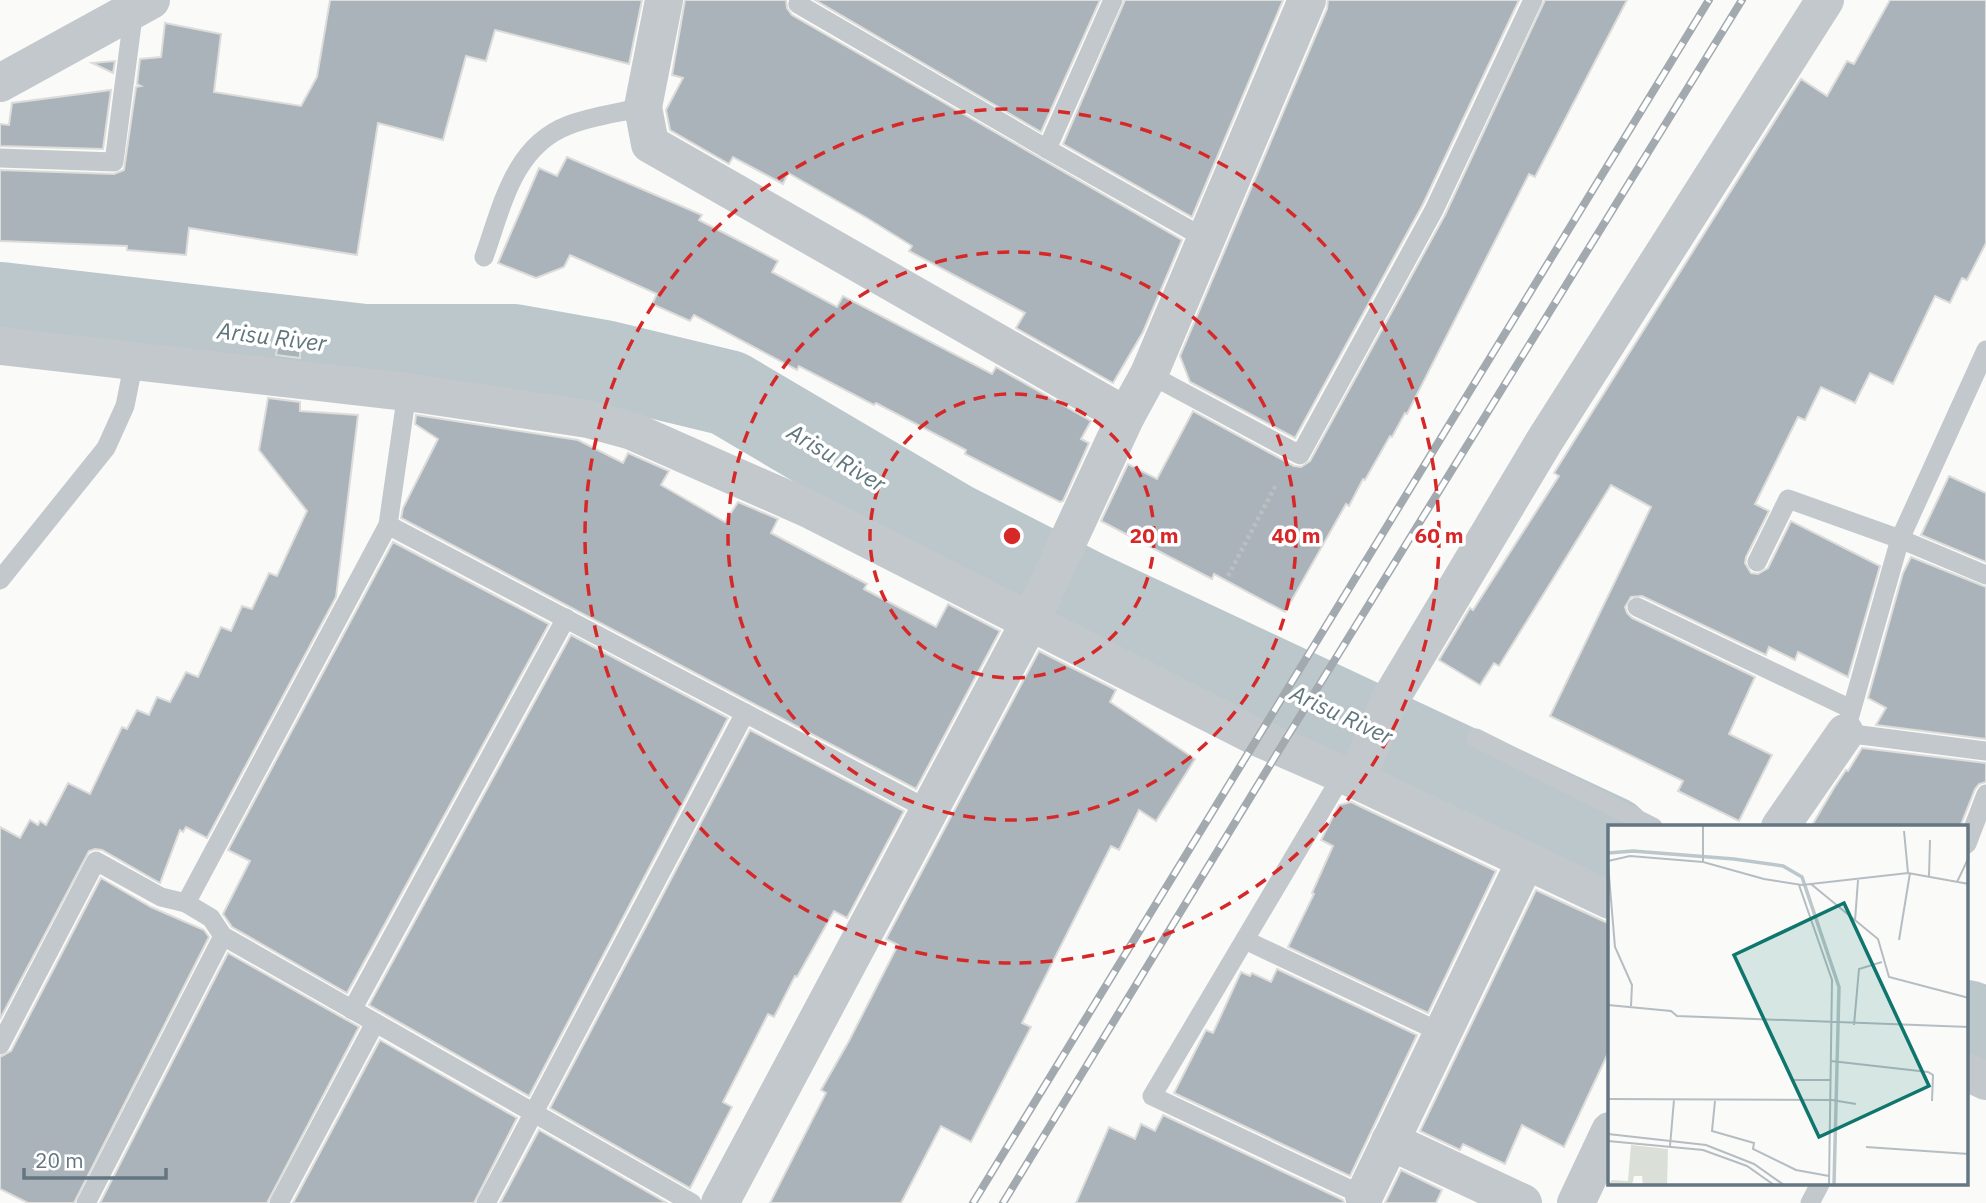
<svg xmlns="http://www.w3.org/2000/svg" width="1986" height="1203" font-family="'IBM Plex Sans',sans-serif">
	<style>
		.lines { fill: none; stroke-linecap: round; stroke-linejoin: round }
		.river { stroke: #bbc7cb; stroke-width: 86 }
		.building { fill: #aab3b9; stroke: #dcdcda; stroke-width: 2 }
		.path { stroke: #bbbfc2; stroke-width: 4.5; stroke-dasharray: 3.5 3.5; stroke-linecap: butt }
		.service { stroke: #c3c8cc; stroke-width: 19 }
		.minor { stroke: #c3c8cc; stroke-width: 38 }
		.rail-casing { stroke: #a2aab0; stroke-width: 8 }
		.rail { stroke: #fff; stroke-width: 5; stroke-dasharray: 16; stroke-linecap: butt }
		.ring { fill: none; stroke: #d62828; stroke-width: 3.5; stroke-dasharray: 12 9 }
		.labels { text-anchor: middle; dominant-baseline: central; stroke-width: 7; stroke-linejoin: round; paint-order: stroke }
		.water-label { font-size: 23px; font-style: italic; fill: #60757c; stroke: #fff }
		.inset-river { fill: none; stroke: #bbc7cb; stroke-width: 3.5 }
		.inset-road { fill: none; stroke: #b5bdc2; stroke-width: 2 }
		.view { fill: #0f766e; fill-opacity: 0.15; stroke: #0f766e; stroke-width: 3.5 }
		.inset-edge { fill: none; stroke: #657683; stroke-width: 3.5 }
		.centre { fill: #d62828; stroke: #fff; stroke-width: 3.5 }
		.ring-label { font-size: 21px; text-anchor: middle; font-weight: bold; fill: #d62828; stroke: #fff; stroke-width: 7; stroke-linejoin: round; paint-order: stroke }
	</style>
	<rect width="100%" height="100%" fill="#fafaf8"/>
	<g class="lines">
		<g class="river">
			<path d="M 0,305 L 364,347 L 514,347 L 604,363 L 728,393 L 952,525 L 1089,595 L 1610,839"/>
			<path d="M 1967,1023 L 1986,1033"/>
		</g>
	</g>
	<g class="building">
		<path d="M 330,0 L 642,0 L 629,64 L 495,30 L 486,61 L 466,56 L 443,140 L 378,123 L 357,255 L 189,228 L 186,255 L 127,250 L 127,246 L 0,241 L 0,170 L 114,174 L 124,170 L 136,87 L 141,86 L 137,84 L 140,59 L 161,57 L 165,23 L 221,34 L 214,92 L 301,106 L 317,77 Z"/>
		<path d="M 685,0 L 786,0 L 787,8 L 792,15 L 1182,240 L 1143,332 L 1113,383 L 1016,328 L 1025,313 L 909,251 L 912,246 L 867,218 L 788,173 L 783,184 L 733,157 L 729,164 L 670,130 L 666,110 L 683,78 L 672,75 Z"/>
		<path d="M 815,0 L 1100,0 L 1041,132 Z"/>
		<path d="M 1125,0 L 1283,0 L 1192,217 L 1063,144 Z"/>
		<path d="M 1328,0 L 1519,0 L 1423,204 L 1295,438 L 1190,382 L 1180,356 L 1327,9 Z"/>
		<path d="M 1545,0 L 1627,0 L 1535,177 L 1529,174 L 1407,414 L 1405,413 L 1392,437 L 1390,436 L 1365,480 L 1363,479 L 1349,506 L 1346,504 L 1285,612 L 1214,574 L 1212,579 L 1101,521 L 1128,464 L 1157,479 L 1193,411 L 1294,466 L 1301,467 L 1310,461 L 1445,215 Z"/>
		<path d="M 1890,0 L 1986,0 L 1986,243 L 1967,280 L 1962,278 L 1950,303 L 1935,296 L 1893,384 L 1870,373 L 1855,403 L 1821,387 L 1805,420 L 1798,417 L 1755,504 L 1769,511 L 1746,557 L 1745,563 L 1751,573 L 1758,574 L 1768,568 L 1791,521 L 1880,566 L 1848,677 L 1798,652 L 1795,660 L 1769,647 L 1766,655 L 1642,596 L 1631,597 L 1625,607 L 1627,613 L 1632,618 L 1755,677 L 1729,734 L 1772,755 L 1739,821 L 1678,791 L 1683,781 L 1550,716 L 1651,507 L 1611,485 L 1499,666 L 1494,663 L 1480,685 L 1439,660 L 1470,608 L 1473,610 L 1559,476 L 1554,473 L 1801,79 L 1827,96 L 1847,61 L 1854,64 Z"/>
		<path d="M 115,61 L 113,73 L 92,63 Z"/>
		<path d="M 111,90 L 103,149 L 0,146 L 0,124 L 9,125 L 12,103 Z"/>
		<path d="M 567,157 L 702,215 L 699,220 L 778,261 L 772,272 L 837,307 L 843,296 L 992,374 L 996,367 L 1091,421 L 1081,439 L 1089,443 L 1063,501 L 1060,502 L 965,454 L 966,450 L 876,403 L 874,405 L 799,366 L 797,370 L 694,315 L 690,321 L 652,304 L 657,294 L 570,255 L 564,267 L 536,278 L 498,263 L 539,168 L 557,176 Z"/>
		<path d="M 281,329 L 300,331 L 300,358 L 276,355 Z"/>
		<path d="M 268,398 L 300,402 L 300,411 L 358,415 L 336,597 L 207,838 L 186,827 L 183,832 L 180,830 L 160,883 L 102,850 L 95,849 L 89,851 L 0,1019 L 0,827 L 20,838 L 30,820 L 38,825 L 40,821 L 46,825 L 68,783 L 90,794 L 122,727 L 127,729 L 137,710 L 149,715 L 157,697 L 170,702 L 186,672 L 198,677 L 221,627 L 231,631 L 242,606 L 252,609 L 269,573 L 277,576 L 307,511 L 259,450 Z"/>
		<path d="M 416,415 L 578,440 L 623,463 L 628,453 L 669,471 L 661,485 L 725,522 L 738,502 L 778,519 L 771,533 L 867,584 L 864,589 L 936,627 L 948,604 L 1000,631 L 916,789 L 401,518 L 403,508 L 438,439 L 415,424 Z"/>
		<path d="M 1949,476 L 1986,493 L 1986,562 L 1921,535 Z"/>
		<path d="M 393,542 L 549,624 L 347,993 L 232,927 L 223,914 L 250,861 L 228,850 Z"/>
		<path d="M 1911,557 L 1986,587 L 1986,739 L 1876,725 L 1886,708 L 1868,698 L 1903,573 Z"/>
		<path d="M 571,635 L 728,718 L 529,1096 L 369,1005 Z"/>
		<path d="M 1039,651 L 1116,690 L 1110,702 L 1195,759 L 1156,821 L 1139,810 L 1119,850 L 1111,846 L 1022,1023 L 1031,1027 L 971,1142 L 941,1126 L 901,1203 L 770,1203 L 826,1093 L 821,1090 L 849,1041 L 898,945 L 886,939 Z"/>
		<path d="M 750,730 L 904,811 L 847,918 L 834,911 L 797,977 L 795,976 L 774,1017 L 768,1014 L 723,1102 L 732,1107 L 690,1188 L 550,1108 Z"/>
		<path d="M 1862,748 L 1986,763 L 1986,782 L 1979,784 L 1975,789 L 1960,827 L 1811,827 L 1834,788 L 1846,770 L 1848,771 Z"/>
		<path d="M 1351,802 L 1496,871 L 1428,1013 L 1288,947 L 1314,894 L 1312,893 L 1333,846 L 1321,840 L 1339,805 Z"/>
		<path d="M 101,878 L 151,907 L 204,930 L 209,937 L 74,1203 L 28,1203 L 0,1189 L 0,1057 L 11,1051 Z"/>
		<path d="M 1536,890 L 1610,924 L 1610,1049 L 1564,1147 L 1522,1125 L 1505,1164 L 1463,1144 L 1460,1150 L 1420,1131 Z"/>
		<path d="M 228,953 L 359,1027 L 267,1203 L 100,1203 Z"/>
		<path d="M 1277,969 L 1417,1035 L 1350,1176 L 1174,1093 L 1206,1030 L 1213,1033 L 1241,972 L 1250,976 L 1252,973 L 1271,982 Z"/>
		<path d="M 380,1040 L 517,1118 L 474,1203 L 293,1203 Z"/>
		<path d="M 1163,1115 L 1343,1200 L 1344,1203 L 1076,1203 L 1109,1127 L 1135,1139 L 1141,1124 L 1155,1131 Z"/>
		<path d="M 539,1130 L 667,1203 L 500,1203 Z"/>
		<path d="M 1401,1170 L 1442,1190 L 1436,1203 L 1385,1203 Z"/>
	</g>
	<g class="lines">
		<path class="path" d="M 1228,576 L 1277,483"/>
		<g class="service">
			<path d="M 799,0 L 798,4 L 1047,149 L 1206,239"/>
			<path d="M 1047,149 L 1113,0"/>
			<path d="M 0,158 L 114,162 L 134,9"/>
			<path d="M 484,257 C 502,207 513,146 569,125 C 592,116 619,113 643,107"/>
			<path d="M 1986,350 L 1900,539 L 1845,733 L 1986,751"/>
			<path d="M 1149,374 L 1300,455 L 1434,210 L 1533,0"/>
			<path d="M 388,525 L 929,810"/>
			<path d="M 1757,562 L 1788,499 L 1900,539 L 1986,575"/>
			<path d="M 0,580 L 106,448 L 125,406 L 134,361"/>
			<path d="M 1637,607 L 1851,709"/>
			<path d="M 1476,738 L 1653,827"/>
			<path d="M 1343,774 L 1152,1096 L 1364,1196"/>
			<path d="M 1967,844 L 1986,794"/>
			<path d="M 186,903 L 388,525 L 407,392"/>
			<path d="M 1245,940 L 1442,1033"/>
			<path d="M 352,1010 L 566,618"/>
			<path d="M 0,1045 L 96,861 L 161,897 L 186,903 L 211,918 L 223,936 L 692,1203"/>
			<path d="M 86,1203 L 223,936"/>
			<path d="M 279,1203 L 375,1023"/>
			<path d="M 486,1203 L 745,713"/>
			<path d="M 1810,1203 L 1820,1184"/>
		</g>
		<g class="minor">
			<path d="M 664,0 L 643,107 L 650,144 L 1126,416"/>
			<path d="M 0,83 L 151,0"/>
			<path d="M 0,346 L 407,392 L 588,419 L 632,431 L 809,509 L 1257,737 L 1356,780 L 1610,900"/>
			<path d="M 1356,780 L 1388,703 L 1545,440 L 1825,0"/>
			<path d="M 1780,827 L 1845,733"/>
			<path d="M 1967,1072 L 1986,1081"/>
			<path d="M 1390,1141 L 1523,1203"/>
			<path d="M 1364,1196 L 1526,860"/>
			<path d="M 720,1203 L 1035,612 L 1126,416 L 1149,374 L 1307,0"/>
			<path d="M 1576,1203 L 1610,1131"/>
		</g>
		<defs>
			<g id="rail">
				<path d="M 973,1203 L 1709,0"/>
				<path d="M 1003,1203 L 1281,747 L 1742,0"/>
			</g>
		</defs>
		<use href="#rail" class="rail-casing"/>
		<use href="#rail" class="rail"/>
	</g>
	<g class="ring">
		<circle cx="1012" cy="536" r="142"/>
		<circle cx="1012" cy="536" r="284"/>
		<circle cx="1012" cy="536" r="427"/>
	</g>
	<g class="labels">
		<g class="water-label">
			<text transform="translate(272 336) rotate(7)">Arisu River</text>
			<text transform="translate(837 457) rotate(31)">Arisu River</text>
			<text transform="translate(1342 714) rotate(25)">Arisu River</text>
		</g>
	</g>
	<g transform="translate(1608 825)">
		<rect width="360" height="360" fill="#fafaf8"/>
		<path d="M 23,320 L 60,324 L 59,360 L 35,360 L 34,351 L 26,351 L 24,360 L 0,360 L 4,355 L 20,356 Z" fill="#dadfd7"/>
		<path class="inset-river" d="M 0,28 L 25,26 L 126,34 L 175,41 L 194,52 L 231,162 L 226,360"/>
		<path class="inset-road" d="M 95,1 L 95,37 L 156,54 L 194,60 L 300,48 L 361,59M 296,6 L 300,48M 0,36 L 22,31 L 95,37M 0,39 L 7,122 L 24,160 L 23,181M 321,51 L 322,15M 349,57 L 361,32M 203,59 L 270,114 L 281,152 L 361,173M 191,60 L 224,155 L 221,360M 247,96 L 250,55M 291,115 L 302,48M 0,180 L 63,186 L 69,191 L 361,202M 246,200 L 251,144 L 274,137M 223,236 L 320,247 L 325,250 L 324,276M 185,255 L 222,255M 0,274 L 224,275 L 248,279M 107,276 L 104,306 L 146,318 L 145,324 L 188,345 L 221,351M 0,309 L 98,320 L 146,339 L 176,360M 0,316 L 95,325 L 139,341 L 166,360M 62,321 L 66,275M 258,322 L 361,329"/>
		<path class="view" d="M 236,78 L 321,261 L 211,312 L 126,130 Z"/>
		<rect width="360" height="360" class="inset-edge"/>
	</g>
	<circle cx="1012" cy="536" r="10" class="centre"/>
	<g class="ring-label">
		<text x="1154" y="543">20 m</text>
		<text x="1296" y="543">40 m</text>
		<text x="1439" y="543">60 m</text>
	</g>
	<path d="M24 1168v10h142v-10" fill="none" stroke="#657683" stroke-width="3.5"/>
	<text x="35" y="1168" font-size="21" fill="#657683" stroke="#ffffff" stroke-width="5" paint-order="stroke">20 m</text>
</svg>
